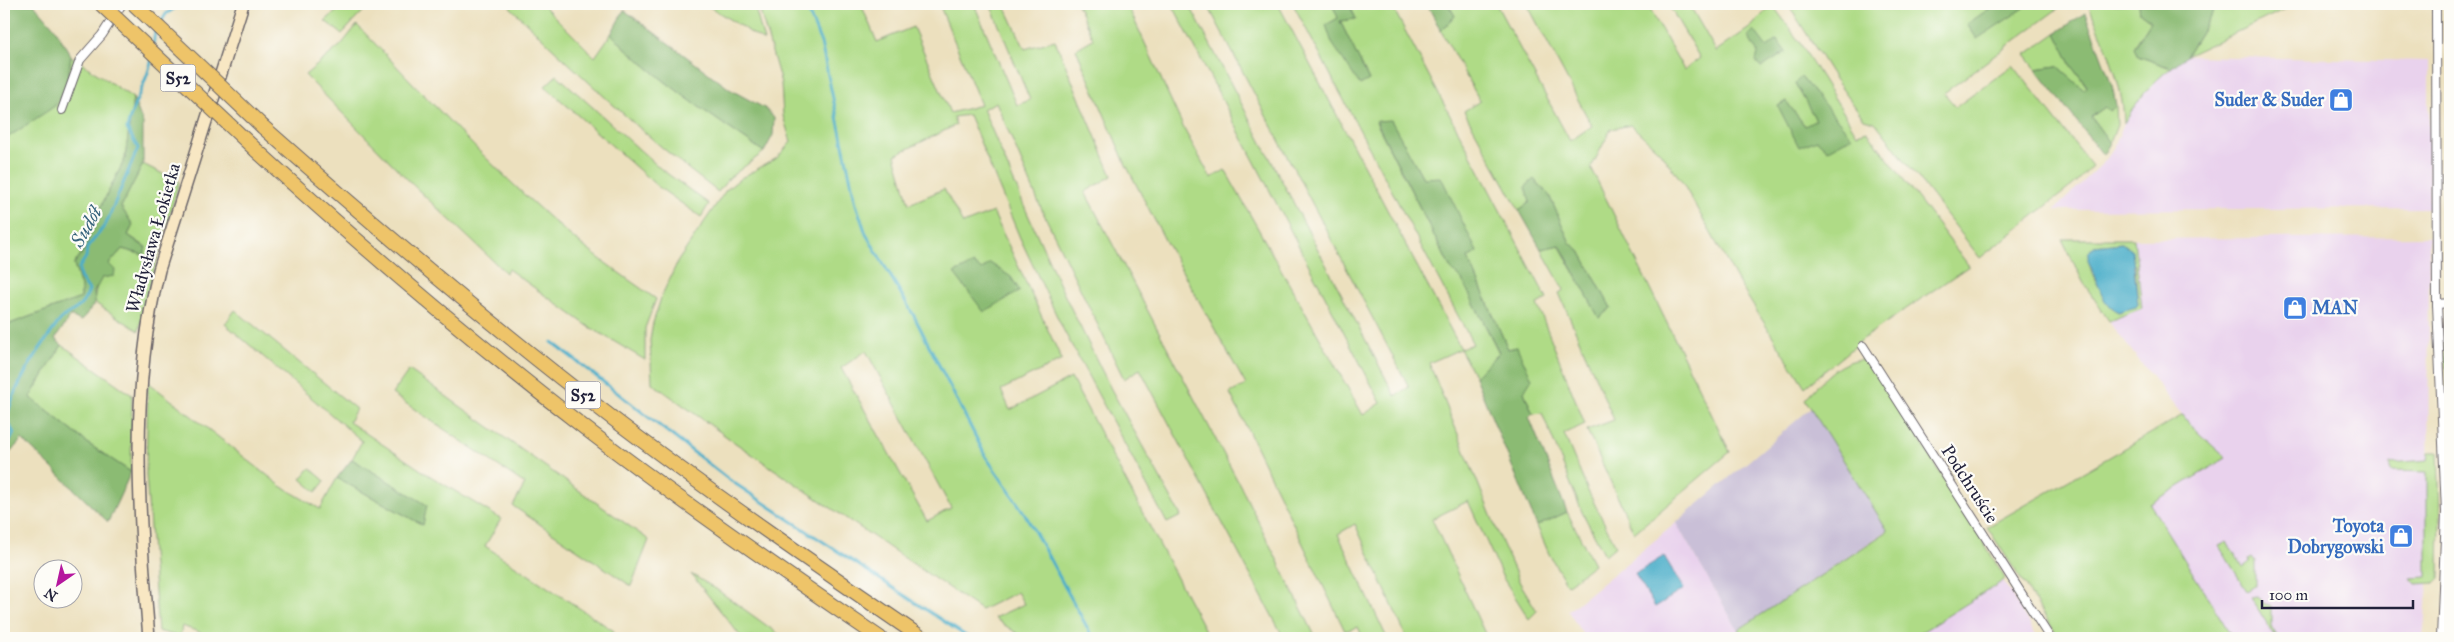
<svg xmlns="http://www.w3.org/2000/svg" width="2454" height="642" font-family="'IM FELL Great Primer',serif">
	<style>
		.built { fill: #e9d2ed }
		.industrial { fill: #c9bfd7 }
		.green { fill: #afdb86; stroke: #687e60; fill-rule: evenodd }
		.forest { fill: #8bbb73; stroke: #566e57 }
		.water { fill: #4aadc9; stroke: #366882 }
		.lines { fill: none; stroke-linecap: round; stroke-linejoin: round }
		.stream { stroke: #4aadc9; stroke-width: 3 }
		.street-casing { stroke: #696469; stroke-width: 10 }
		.secondary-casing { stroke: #696469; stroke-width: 14 }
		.highway-casing { stroke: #696469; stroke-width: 16 }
		.street { stroke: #fff; stroke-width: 8 }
		.secondary { stroke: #f8e7c3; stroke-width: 11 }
		.highway { stroke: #eec469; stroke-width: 14 }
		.highway-bridge-casing { stroke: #696469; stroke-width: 16; stroke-linecap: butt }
		.highway-bridge { stroke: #eec469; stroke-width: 14 }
		.labels { text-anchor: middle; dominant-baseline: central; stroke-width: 4.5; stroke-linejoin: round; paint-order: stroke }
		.shield { fill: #fdfcf7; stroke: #646373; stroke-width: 1 }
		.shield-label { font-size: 16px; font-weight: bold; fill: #22223b }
		.shop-label { font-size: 18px; font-weight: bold; fill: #366cbe; stroke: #fdfcf7; text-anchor: end }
		.street-label { font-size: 18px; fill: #22223b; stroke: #fdfcf7 }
		.water-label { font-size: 19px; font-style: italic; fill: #34617b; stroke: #fdfcf7 }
	</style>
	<rect width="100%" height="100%" fill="#fdfcf7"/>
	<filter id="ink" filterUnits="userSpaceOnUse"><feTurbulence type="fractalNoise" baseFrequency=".02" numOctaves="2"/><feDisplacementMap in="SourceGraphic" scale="10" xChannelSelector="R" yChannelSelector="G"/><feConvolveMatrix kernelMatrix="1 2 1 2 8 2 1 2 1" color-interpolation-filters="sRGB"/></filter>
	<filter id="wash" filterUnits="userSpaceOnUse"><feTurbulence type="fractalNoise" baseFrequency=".0096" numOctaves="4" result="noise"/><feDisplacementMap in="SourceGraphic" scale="20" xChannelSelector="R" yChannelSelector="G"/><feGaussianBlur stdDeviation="1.12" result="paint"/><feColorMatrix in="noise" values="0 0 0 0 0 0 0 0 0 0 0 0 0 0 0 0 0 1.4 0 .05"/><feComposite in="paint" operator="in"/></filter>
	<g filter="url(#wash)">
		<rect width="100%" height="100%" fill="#ece0be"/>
		<g class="built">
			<path d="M 2186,56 L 2429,61 L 2429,208 L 2054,210 L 2105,161 L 2114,148 L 2124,123 L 2136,102 L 2153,82 Z"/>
			<path d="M 2429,237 L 2428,584 L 2423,638 L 2233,638 L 2149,504 L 2226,458 L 2190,425 L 2109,322 L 2142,308 L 2134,239 Z"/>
			<path d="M 1676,523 L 1743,638 L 1585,638 L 1568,611 Z"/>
			<path d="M 2003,581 L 2038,638 L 1912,638 Z"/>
		</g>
		<path class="industrial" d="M 1811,408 L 1888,530 L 1738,630 L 1676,523 Z"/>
		<g class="green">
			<path d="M 345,4 L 370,4 L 342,34 L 325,21 Z"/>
			<path d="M 507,4 L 542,4 L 595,57 L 611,34 C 657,80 710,115 764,152 L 729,178 L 718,192 C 642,135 575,70 507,4 Z"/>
			<path d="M 706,4 L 754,4 L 764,41 L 710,7 Z"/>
			<path d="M 758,4 L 861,4 L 877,42 L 913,27 L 950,113 L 981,105 L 939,4 L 974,4 L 1017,105 L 1030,100 L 990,4 L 1004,4 L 1025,49 L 1055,40 L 1112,176 L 1085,192 L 1242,489 L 1316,638 L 1284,638 L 1140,369 L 1124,379 L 1041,208 L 996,102 L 983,109 L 1025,208 L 1064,294 L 1111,389 L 1181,516 L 1167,523 L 1063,329 L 1020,238 L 969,115 L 953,117 L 956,125 L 895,155 L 909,204 L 944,189 L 963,224 L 993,212 L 1062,360 L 1001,390 L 1010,410 L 1071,378 L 1209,638 L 1024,638 L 994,618 L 1024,604 L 1017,592 L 981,610 L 734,442 L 652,383 L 650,340 L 653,323 L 662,295 L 678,261 L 726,190 L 741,178 L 777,158 L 791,142 L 783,116 L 781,83 ZM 866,351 L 951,508 L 927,521 L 841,368 Z"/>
			<path d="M 1077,4 L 1127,4 L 1185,131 L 1211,178 L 1225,170 L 1363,415 L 1381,403 L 1172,4 L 1189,4 L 1395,396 L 1409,387 L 1207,4 L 1278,4 L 1461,349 L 1473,344 L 1293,4 L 1332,4 L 1339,18 L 1326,25 L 1369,80 L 1340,21 L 1356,19 L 1349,4 L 1391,4 L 1547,299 L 1537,304 L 1585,424 L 1564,434 L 1588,491 L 1616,546 L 1605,555 L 1582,512 L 1542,413 L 1533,414 L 1524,392 L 1517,347 L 1508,349 L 1468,258 L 1477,252 L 1423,178 L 1391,121 L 1376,122 L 1451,269 L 1462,279 L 1499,353 L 1475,377 L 1460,349 L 1429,363 L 1501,540 L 1520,583 L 1537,611 L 1529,619 L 1503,578 L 1468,501 L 1432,519 L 1487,638 L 1407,638 L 1355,524 L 1338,534 L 1387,638 L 1363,638 L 1358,627 L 1345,631 L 1230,393 L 1246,385 L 1166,242 L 1126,165 L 1076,49 L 1093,39 Z"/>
			<path d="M 1448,4 L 1496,4 L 1570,141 L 1592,126 L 1527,4 L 1647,4 L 1684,70 L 1700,58 L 1668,4 L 1689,4 L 1716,51 L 1751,27 L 1772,4 L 1800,43 L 1857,134 L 1867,131 L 1969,266 L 1868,335 L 1805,387 L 1740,285 L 1681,180 L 1659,151 L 1631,125 L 1611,129 L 1591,168 L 1730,452 L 1634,533 L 1587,430 L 1614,420 L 1559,293 L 1564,290 L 1541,249 L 1559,245 L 1599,317 L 1611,308 L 1580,251 L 1570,243 L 1549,195 L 1530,202 L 1519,210 L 1464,111 L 1480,101 L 1441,31 L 1455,16 ZM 1801,77 L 1818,99 L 1817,140 L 1778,106 L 1786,101 L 1806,127 L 1816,120 L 1795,83 Z"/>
			<path d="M 1788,4 L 1996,4 L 1968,24 L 1977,38 L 2030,4 L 2037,7 L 2041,4 L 2064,4 L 1944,93 L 1956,107 L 2013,65 L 2092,166 L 2078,181 L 1980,258 L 1875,122 L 1864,119 L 1835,79 Z"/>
			<path d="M 2088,4 L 2139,4 L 2140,13 L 2151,21 L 2134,47 L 2138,56 L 2171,68 C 2150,84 2137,101 2124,123 C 2123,81 2104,42 2088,4 Z"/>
			<path d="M 2218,4 L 2296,4 L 2186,56 Z"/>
			<path d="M 357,25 C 420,90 482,158 550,218 C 583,248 619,273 656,299 L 645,328 L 645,360 L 588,326 L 508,269 L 506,273 L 414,186 L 305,75 L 341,45 Z"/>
			<path d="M 2056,33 L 2072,66 L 2087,87 L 2084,91 L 2057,66 L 2036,69 L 2025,55 Z"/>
			<path d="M 71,56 L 133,98 L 125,159 L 92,224 L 86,247 L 74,264 L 81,287 L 81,298 L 4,326 L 4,140 L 67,86 Z"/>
			<path d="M 557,75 L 661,169 L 709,204 L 701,217 L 657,186 L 545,86 Z"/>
			<path d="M 2116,105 L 2117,125 L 2110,143 L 2091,117 L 2105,107 L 2109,111 Z"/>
			<path d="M 143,164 L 179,182 L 149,288 L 139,331 L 95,303 C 93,282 109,264 122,249 L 144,255 L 146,247 L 128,235 L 133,225 L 121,207 Z"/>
			<path d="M 2062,239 L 2134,239 L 2142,308 L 2109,321 L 2083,282 ZM 2122,243 L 2135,266 L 2138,304 L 2119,312 L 2114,310 C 2105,296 2077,260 2094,246 Z"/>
			<path d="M 235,310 L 356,409 L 349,422 L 427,474 L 501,519 L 485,546 L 614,631 L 609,638 L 201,638 L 202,633 L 182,626 L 180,637 L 158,631 L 146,475 L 148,382 L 281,486 L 320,509 L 337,478 L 423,525 L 426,505 L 352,459 L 362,441 L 225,324 Z"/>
			<path d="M 2443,330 L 2450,330 L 2450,451 L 2449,452 L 2450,435 Z"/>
			<path d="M 62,345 L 132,395 L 131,472 L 90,445 L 30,397 Z"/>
			<path d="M 1862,359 L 1875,367 L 2005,578 L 2003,581 L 1912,638 L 1743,638 L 1738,630 L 1888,531 L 1805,399 C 1822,381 1836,362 1862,359 Z"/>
			<path d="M 409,370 L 649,540 L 631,586 L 513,506 L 525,484 L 392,394 Z"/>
			<path d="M 2183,415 L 2190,425 L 2226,458 L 2150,504 L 2233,638 L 2059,638 L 1987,527 Z"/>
			<path d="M 2429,452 L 2438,452 L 2440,513 L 2439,578 L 2434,583 L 2416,584 L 2411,578 L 2427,577 L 2427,472 L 2390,471 L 2390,463 L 2428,460 Z"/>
			<path d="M 310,468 L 325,481 L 316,492 L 301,479 Z"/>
			<path d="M 1567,512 L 1594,564 L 1567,585 L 1549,554 L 1537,526 Z"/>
			<path d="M 2227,542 L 2243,567 L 2250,562 L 2249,559 L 2252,557 L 2255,561 L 2255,586 L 2247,591 L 2219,546 Z"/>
			<path d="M 691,574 L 716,589 L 784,638 L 742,638 Z"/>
			<path d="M 2257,597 L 2265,604 L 2271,605 L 2271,626 L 2278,638 L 2276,638 L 2251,598 Z"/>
		</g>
		<g class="forest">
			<path d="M 4,4 L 34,4 L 54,27 L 71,56 L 67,86 L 55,106 L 4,140 Z"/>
			<path d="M 1332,4 L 1349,4 L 1356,19 L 1340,21 L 1369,80 L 1360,85 L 1332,43 L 1326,25 L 1338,18 Z"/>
			<path d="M 1427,4 L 1448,4 L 1455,16 L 1441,31 Z"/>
			<path d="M 1996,4 L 2030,4 L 1977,39 L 1967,24 Z"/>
			<path d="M 2139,4 L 2218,4 L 2186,56 L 2171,68 L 2138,56 L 2134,48 L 2151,21 L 2140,13 Z"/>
			<path d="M 624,10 L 731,90 L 766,109 L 774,118 L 773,135 L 764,152 C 710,115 657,80 611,34 Z"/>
			<path d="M 2085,13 L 2112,85 L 2116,105 L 2109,111 L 2105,107 L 2091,117 L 2110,143 L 2103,155 L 2036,69 L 2057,66 L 2084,90 L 2087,86 L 2072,66 L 2056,33 Z"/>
			<path d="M 1754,30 L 1767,47 L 1777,40 L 1786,52 L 1761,68 L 1756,61 L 1758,53 L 1748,37 Z"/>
			<path d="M 1801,77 L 1852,137 L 1828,150 L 1817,140 L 1799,147 L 1778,106 L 1786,101 L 1805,126 L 1816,120 L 1795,83 Z"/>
			<path d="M 133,98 L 143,123 L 143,164 L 121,207 L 133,225 L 128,235 L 146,248 L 144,255 L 122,249 L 109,264 L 115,270 L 114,276 L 102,278 L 94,292 L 95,303 L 81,321 L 71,316 L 55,339 L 62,345 L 30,397 L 90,445 L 131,472 L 108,522 L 22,439 L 4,460 L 4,326 L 81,298 L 81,287 L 74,264 L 86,247 L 92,224 L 125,159 Z"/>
			<path d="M 1391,120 L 1423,178 L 1441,177 L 1477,252 L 1468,258 L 1508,349 L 1517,347 L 1532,379 L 1524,392 L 1533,414 L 1529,417 L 1567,512 L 1537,526 L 1475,377 L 1499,352 L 1462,280 L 1451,269 L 1376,121 Z"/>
			<path d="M 1534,179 L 1549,195 L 1570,243 L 1580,251 L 1611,308 L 1599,318 L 1560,245 L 1541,249 L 1519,210 L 1530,202 L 1525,187 Z"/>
			<path d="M 990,263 L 1011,277 L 1020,291 L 984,312 L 954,273 L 974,264 L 982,270 Z"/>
			<path d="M 352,459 L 427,505 L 423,525 L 337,478 Z"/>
		</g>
		<g class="water">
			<path d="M 2122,243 L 2132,251 L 2138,304 L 2136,307 L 2118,312 L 2105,302 L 2088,260 L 2088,253 L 2094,246 Z"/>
			<path d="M 1664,556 L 1684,589 L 1655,607 L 1635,574 Z"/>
		</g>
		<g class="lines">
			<g class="stream">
				<path d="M 805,4 L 821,43 L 856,204 L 866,234 L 914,316 L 986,457 L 1025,514 L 1093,638"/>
				<path d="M 2449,4 L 2450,50"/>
				<path d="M 160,24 L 166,14 L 181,4"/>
				<path d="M 153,47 L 155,31"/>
				<path d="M 2450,136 L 2450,265"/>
				<path d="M 552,342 L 728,479 L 969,638"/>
				<path d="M 4,452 L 14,433 L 6,419 C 15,383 37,352 58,323 C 68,308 80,315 89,290 L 80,277 L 79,268 L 86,257 L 87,248 L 106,224 L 138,148 L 127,129 C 132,103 147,84 152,58"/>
			</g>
		</g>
	</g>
	<g filter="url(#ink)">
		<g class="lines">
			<defs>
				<g id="street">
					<path d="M 2436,10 L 2437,304 L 2446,512 L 2441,638"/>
					<path d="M 62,110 L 80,60 L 102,35 L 122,4"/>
					<path d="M 2437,304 L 2450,303"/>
					<path d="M 1863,346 L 2050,638"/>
				</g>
				<path id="secondary" d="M 149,638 C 139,515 129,391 159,270 L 243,4"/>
				<g id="highway">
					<path d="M 263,127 C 376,227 491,325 611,417 C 712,494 817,566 922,638"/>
					<path d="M 256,150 C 362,247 471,340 585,428 C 680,501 780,570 880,638"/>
				</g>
			</defs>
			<use href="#street" class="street-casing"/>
			<use href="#secondary" class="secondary-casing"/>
			<use href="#highway" class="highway-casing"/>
			<use href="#street" class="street"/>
			<use href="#secondary" class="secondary"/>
			<use href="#highway" class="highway"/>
			<defs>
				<g id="highway-bridge">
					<path d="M 101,4 L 256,150"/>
					<path d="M 134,4 L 263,127"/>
				</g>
			</defs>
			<use href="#highway-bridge" class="highway-bridge-casing"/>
			<use href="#highway-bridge" class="highway-bridge"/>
		</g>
	</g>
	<defs>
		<symbol id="shop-square" viewBox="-11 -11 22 22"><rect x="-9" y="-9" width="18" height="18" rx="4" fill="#3f7fe0" stroke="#fdfcf7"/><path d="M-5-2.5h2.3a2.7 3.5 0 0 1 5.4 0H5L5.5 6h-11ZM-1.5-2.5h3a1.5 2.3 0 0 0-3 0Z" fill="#fff"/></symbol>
	</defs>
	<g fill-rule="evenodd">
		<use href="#shop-square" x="2327" y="86" width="28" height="28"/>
		<use href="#shop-square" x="2281" y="294" width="28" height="28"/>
		<use href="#shop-square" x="2387" y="522" width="28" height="28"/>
	</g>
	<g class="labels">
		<g class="shield">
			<rect x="160.5" y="64.5" width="35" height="27" rx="4"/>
			<rect x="565.5" y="381.5" width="35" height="27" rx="4"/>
		</g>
		<g class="shield-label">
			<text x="178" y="78">S52</text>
			<text x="583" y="395">S52</text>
		</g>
		<g class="shop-label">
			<text x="2324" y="100">Suder &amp; Suder</text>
			<text x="2312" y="308" text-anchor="start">MAN</text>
			<text x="2384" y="526">Toyota<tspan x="2384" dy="21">Dobrygowski</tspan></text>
		</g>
		<g class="street-label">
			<text transform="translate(153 238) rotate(-74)">Władysława Łokietka</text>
			<text transform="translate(1970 484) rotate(57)">Podchruście</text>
		</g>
		<g class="water-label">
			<text transform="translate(86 227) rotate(-60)">Sudół</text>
		</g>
	</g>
	<rect width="2454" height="642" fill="none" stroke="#fdfcf7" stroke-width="20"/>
	<g transform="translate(58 584) rotate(214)"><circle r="24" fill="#fdfcf7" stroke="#a5a5ac"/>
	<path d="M0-4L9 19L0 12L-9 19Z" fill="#b5179e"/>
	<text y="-8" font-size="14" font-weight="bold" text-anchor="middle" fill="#22223b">N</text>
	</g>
	<path d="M2262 600v8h151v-8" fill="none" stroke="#22223b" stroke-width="2.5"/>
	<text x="2269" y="600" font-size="15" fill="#22223b" stroke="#fdfcf7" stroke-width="4" paint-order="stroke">100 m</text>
</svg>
